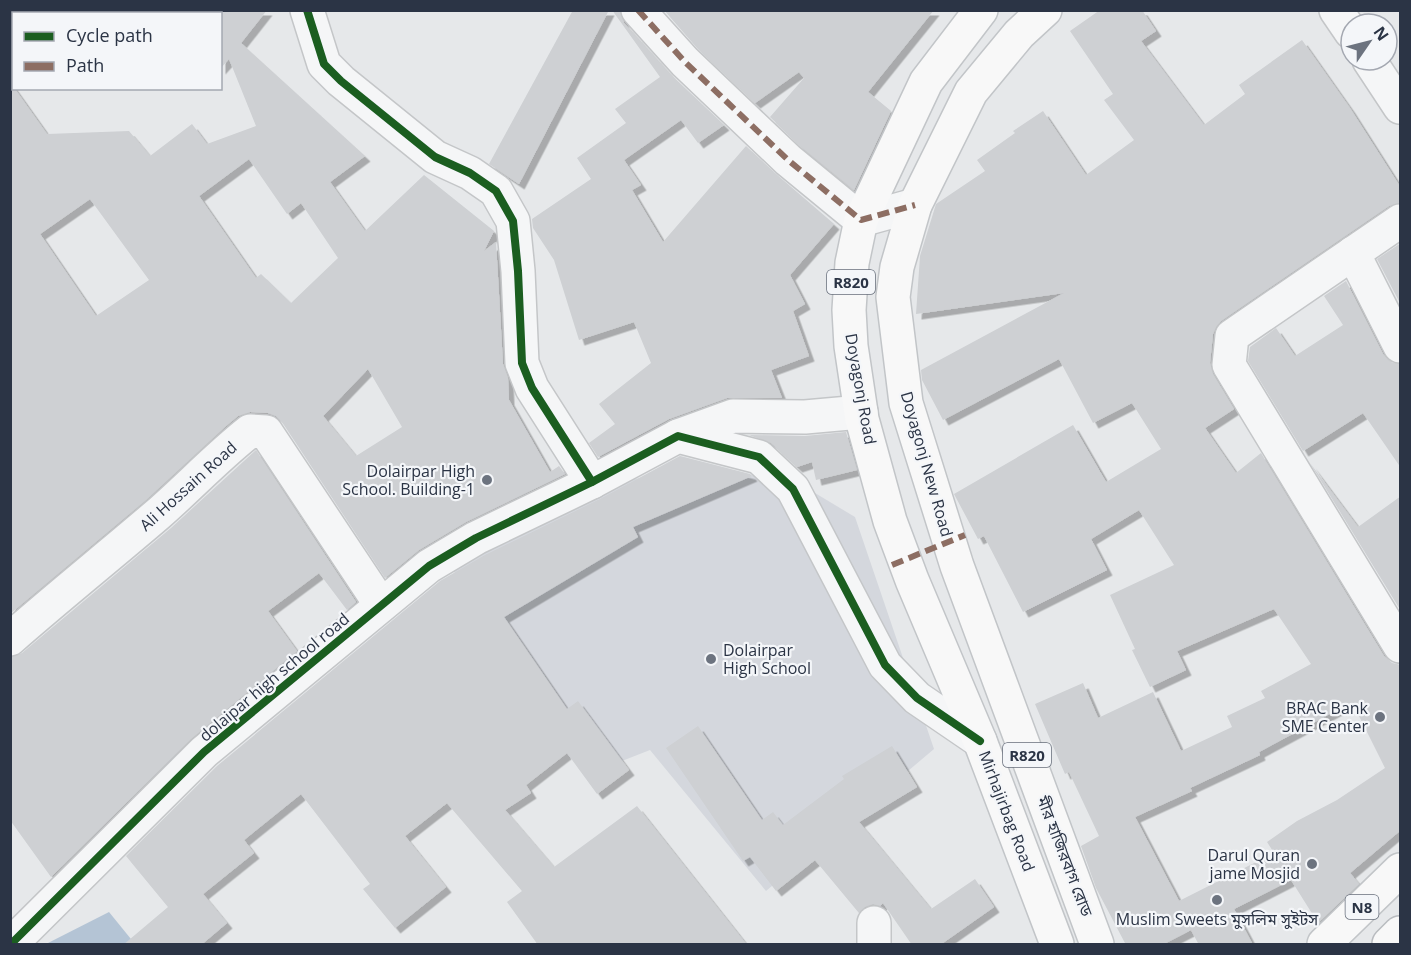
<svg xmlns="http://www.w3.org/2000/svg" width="1411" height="955" font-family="'Open Sans','Noto Sans Bengali',sans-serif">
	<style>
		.built { fill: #d4d7dd }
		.water { fill: #b4c4d5 }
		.building { fill: #ced0d3; fill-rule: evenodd; filter: url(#shadow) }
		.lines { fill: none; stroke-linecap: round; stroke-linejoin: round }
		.street-casing { stroke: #c4c6c8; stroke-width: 36 }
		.primary-casing { stroke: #c2c5c8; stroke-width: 36 }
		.highway-casing { stroke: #b8bbbf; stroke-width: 36 }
		.street { stroke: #f5f6f7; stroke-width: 33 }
		.primary { stroke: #f8f8f8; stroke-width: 33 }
		.highway { stroke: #f8f8f8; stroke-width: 33 }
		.quiet { stroke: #8d6e63; stroke-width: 6; stroke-dasharray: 12 6; stroke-linecap: butt }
		.cycleway-casing { stroke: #f4f6f9; stroke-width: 11 }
		.cycleway { stroke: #1b5e20; stroke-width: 8 }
		.poi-dot { fill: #6c737f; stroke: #f4f6f9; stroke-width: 2 }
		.labels { text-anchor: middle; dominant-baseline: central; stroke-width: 4.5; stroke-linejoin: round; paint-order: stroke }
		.shield { fill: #f4f6f9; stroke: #676e7b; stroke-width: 1.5 }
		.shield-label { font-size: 15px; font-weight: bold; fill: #2b3445 }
		.street-label { font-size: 16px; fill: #2b3445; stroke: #f4f6f9 }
		.poi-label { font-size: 16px; fill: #2b3445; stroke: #f4f6f9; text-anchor: end }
	</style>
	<defs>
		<filter id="shadow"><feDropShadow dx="5.5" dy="5.5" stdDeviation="0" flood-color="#0004"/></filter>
	</defs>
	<rect width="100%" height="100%" fill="#e6e8ea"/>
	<path class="built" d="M 710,465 L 810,490 L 855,517 L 934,749 L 766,891 L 650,750 L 599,770 L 452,569 L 624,481 Z"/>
	<path class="water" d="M 109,912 L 135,944 L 46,944 Z"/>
	<g class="building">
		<path d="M 220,10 L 267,10 L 241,43 L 365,156 L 330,182 L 365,231 L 424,175 L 494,231 L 484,251 L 496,242 L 503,364 L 508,378 L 509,400 L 550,472 L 559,466 L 565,474 L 466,522 L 419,550 L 385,578 L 282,422 L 276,416 L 268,413 L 250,412 L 238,416 L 226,426 L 146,500 L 10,614 L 10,82 L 47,134 L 129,131 L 150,156 L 192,124 L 207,144 L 256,126 L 229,59 L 220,69 ZM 249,159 L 287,214 L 301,203 L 338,258 L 291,303 L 261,274 L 256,278 L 199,196 ZM 90,199 L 149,280 L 96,316 L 40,234 ZM 368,369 L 402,427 L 356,456 L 323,416 Z"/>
		<path d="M 573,10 L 609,10 L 519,184 L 489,164 Z"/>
		<path d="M 612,10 L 620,10 L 624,23 L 671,75 L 724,125 L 698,143 L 681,120 L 624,160 L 641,185 L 632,190 L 663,242 L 746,146 L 776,174 L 834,224 L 790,275 L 805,304 L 793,311 L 809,356 L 771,370 L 782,398 L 727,398 L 669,419 L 598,457 L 589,443 L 615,424 L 599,404 L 651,363 L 634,322 L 579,340 L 554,260 L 533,228 L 532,219 L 591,179 L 577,158 L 626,123 L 615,109 L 660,77 Z"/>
		<path d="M 664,10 L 934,10 L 868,92 L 891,111 L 854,190 L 800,146 L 770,117 L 804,78 L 799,72 L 755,103 L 698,49 Z"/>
		<path d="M 1100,10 L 1142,10 L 1156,31 L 1141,41 L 1204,125 L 1245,94 L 1239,85 L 1302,40 L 1350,108 L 1401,188 L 1401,203 L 1389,206 L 1221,321 L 1216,327 L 1213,334 L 1210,363 L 1213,374 L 1234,409 L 1205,428 L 1236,473 L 1261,453 L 1384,656 L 1392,663 L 1401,665 L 1401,830 L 1350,873 L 1359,884 L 1318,923 L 1291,880 L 1234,909 L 1253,945 L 1199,945 L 1191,930 L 1162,945 L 1126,945 L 1096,888 L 1081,846 L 1099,836 L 1069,772 L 1065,774 L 1035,704 L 1083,683 L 1098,718 L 1153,692 L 1181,751 L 1232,727 L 1227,716 L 1265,698 L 1261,691 L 1311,664 L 1274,609 L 1177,651 L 1186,670 L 1150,687 L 1132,650 L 1135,649 L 1110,595 L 1174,565 L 1139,510 L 1091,539 L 1107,570 L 1023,612 L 984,536 L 978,539 L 954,494 L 1073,425 L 1106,482 L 1161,449 L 1132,403 L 1093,423 L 1059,359 L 943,420 L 922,380 L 921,370 L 1064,293 L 916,314 L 920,256 L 936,204 L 985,171 L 977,160 L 1015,133 L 1013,131 L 1043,111 L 1086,175 L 1134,140 L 1104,100 L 1113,94 L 1070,31 ZM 1352,702 L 1385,768 L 1337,800 L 1297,821 L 1267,842 L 1274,853 L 1179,901 L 1135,817 L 1192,791 L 1190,788 L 1260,755 L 1259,752 Z"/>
		<path d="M 1401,243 L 1401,305 L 1377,259 Z"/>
		<path d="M 1346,281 L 1383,354 L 1390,362 L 1401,364 L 1401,468 L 1363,413 L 1303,451 L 1248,361 L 1250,347 L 1276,328 L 1295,356 L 1343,325 L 1324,296 Z"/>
		<path d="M 846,432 L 857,470 L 816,480 L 812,462 L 797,467 L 771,443 L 749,435 L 805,436 Z"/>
		<path d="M 256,450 L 356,602 L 347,610 L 319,573 L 268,611 L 297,651 L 191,739 L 51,877 L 10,820 L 10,657 L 22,653 L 171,528 Z"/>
		<path d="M 680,456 L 750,474 L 752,476 L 633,527 L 638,537 L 504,617 L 567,709 L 578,701 L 629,770 L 597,794 L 567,753 L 526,785 L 531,793 L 505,810 L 554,867 L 637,806 L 747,945 L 538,945 L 507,902 L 522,891 L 447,803 L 405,836 L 446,887 L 395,928 L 363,889 L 370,884 L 301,794 L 244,840 L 254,853 L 203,894 L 227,923 L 201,945 L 123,945 L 168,907 L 126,856 L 217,766 L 440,581 L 485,555 L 600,499 Z"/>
		<path d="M 1310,463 L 1358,527 L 1401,496 L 1401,611 Z"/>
		<path d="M 698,726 L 762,820 L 773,812 L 783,825 L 844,779 L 842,776 L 892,746 L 917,787 L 859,822 L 931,909 L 975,879 L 994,907 L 940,945 L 912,945 L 883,903 L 880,906 L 873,904 L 865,907 L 859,913 L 815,860 L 776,891 L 750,857 L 743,861 L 666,748 Z"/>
	</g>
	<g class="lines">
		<defs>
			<g id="street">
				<path d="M 307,10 L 324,64 L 341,81 L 435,157 L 470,173 L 496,191 L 513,221 L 518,271 L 522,363 L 532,388 L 592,482"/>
				<path d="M 638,10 L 685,62 L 788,160 L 861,220 L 915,205"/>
				<path d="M 1336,10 L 1351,32"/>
				<path d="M 1369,60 L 1400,107"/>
				<path d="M 1400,221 L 1232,336 L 1229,365 L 1400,646"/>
				<path d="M 1353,253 L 1400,346"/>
				<path d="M 678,436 L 733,416 L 805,417 L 861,412"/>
				<path d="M 10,639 C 59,596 109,556 158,514 C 190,486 217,457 250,431 L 266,432 L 381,605"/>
				<path d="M 874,923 L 874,944"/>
				<path d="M 11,944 L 204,752 L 429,566 L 476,538 L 592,482 L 678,436 L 759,457 L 793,489 L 885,665 L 917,698 L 980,741"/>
			</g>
			<g id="primary">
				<path d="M 981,10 L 926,82 L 861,220 L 852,263 L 849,310 L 851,346 L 862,419 L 890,521 L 912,580 L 980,741 L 1057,944"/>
				<path d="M 1045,10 L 1019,34 L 971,92 L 915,205 L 897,267 L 893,297 L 906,403 L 957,566 L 1097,944"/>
				<path d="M 1324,944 L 1400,870"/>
			</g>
			<path id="highway" d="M 1389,944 L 1400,933"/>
		</defs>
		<use href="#street" class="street-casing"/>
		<use href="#primary" class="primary-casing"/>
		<use href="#highway" class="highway-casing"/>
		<use href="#street" class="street"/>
		<use href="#primary" class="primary"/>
		<use href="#highway" class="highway"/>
		<g class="quiet">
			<path d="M 638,10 L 685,62 L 788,160 L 861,220 L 915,205"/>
			<path d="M 892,565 L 965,535"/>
		</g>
		<defs>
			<g id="cycleway">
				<path d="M 307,10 L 324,64 L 341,81 L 435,157 L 470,173 L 496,191 L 513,221 L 518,271 L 522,363 L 532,388 L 592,482"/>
				<path d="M 11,944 L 204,752 L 429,566 L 476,538 L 592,482 L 678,436 L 759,457 L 793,489 L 885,665 L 917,698 L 980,741"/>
			</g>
		</defs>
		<use href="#cycleway" class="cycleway-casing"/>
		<use href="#cycleway" class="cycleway"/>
	</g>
	<g class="poi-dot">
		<circle cx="487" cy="480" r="6"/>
		<circle cx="711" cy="659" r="6"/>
		<circle cx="1380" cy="717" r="6"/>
		<circle cx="1312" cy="864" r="6"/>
		<circle cx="1217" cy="900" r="6"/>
	</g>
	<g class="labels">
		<g class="shield">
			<rect x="827" y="270" width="48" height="24" rx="4.5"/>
			<rect x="1003" y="743" width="48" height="24" rx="4.5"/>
			<rect x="1345.5" y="895" width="33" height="24" rx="4.5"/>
		</g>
		<g class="shield-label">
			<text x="851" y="282">R820</text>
			<text x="1027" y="755">R820</text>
			<text x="1362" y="907">N8</text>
		</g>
		<g class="street-label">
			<text transform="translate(861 389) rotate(80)">Doyagonj Road</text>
			<text transform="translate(927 464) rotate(74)">Doyagonj New Road</text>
			<text transform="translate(188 486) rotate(-42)">Ali Hossain Road</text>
			<text transform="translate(274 677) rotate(-40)">dolaipar high school road</text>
			<text transform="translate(1007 811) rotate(69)">Mirhajirbag Road</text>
			<text transform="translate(1065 856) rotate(69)">মীর হাজিরবাগ রোড</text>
		</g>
		<g class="poi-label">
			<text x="475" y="471">Dolairpar High<tspan x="475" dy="18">School. Building-1</tspan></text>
			<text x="723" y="650" text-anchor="start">Dolairpar<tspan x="723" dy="18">High School</tspan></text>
			<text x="1368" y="708">BRAC Bank<tspan x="1368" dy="18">SME Center</tspan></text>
			<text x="1300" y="855">Darul Quran<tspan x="1300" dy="18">jame Mosjid</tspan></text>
			<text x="1217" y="919" text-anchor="middle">Muslim Sweets মুসলিম সুইটস</text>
		</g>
	</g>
	<rect width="1411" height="955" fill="none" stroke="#2b3445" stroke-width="24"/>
	<rect x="12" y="12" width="210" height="78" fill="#f4f6f9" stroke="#a4a8b1" stroke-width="1.5"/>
	<rect x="24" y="32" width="30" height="9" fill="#1b5e20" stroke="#a4a8b1" stroke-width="1.5"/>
	<text x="66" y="42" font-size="18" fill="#2b3445">Cycle path</text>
	<rect x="24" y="62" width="30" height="9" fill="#8d6e63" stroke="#a4a8b1" stroke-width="1.5"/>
	<text x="66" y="72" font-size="18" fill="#2b3445">Path</text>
	<g transform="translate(1369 42) rotate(55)"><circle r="28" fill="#f4f6f9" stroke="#a4a8b1" stroke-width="1.5"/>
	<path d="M0-4.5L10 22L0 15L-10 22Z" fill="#6c737f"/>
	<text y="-9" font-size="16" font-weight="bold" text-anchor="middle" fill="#2b3445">N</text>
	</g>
</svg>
